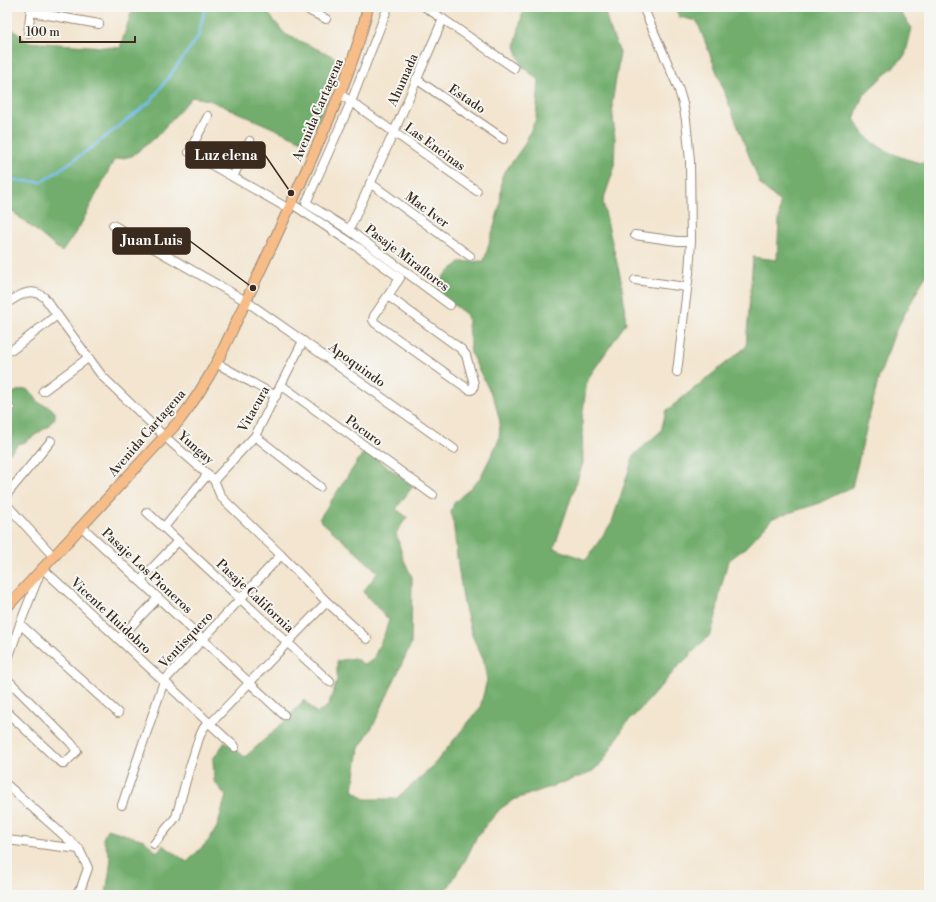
<svg xmlns="http://www.w3.org/2000/svg" width="936" height="902" font-family="'Libre Bodoni',serif">
	<style>
		.forest { fill: #72ad6d; stroke: #566c46 }
		.lines { fill: none; stroke-linecap: round; stroke-linejoin: round }
		.stream { stroke: #75beed; stroke-width: 2.5 }
		.minor-casing { stroke: #978876; stroke-width: 10 }
		.major-casing { stroke: #978876; stroke-width: 12 }
		.minor { stroke: #fff; stroke-width: 8 }
		.major { stroke: #f7bd88; stroke-width: 10 }
		.labels { text-anchor: middle; dominant-baseline: central; stroke-width: 4; stroke-linejoin: round; paint-order: stroke }
		.street-label { font-size: 13px; fill: #3b2a1e; stroke: #f6f6f2 }
		.leader { fill: none; stroke: #3b2a1e; stroke-width: 1.5 }
		.callout-dot { fill: #3b2a1e; stroke: #f6f6f2; stroke-width: 1.5 }
		.callout { fill: #3b2a1e; stroke: #3b2a1e; stroke-width: 1.5 }
		.callout-label { font-size: 14px; text-anchor: middle; font-weight: bold; fill: #fff }
	</style>
	<rect width="100%" height="100%" fill="#f6f6f2"/>
	<filter id="ink" filterUnits="userSpaceOnUse"><feTurbulence type="fractalNoise" baseFrequency=".025" numOctaves="2"/><feDisplacementMap in="SourceGraphic" scale="8" xChannelSelector="R" yChannelSelector="G"/><feConvolveMatrix kernelMatrix="1 2 1 2 8 2 1 2 1" color-interpolation-filters="sRGB"/></filter>
	<filter id="wash" filterUnits="userSpaceOnUse"><feTurbulence type="fractalNoise" baseFrequency=".012" numOctaves="4" result="noise"/><feDisplacementMap in="SourceGraphic" scale="16" xChannelSelector="R" yChannelSelector="G"/><feGaussianBlur stdDeviation="0.9" result="paint"/><feColorMatrix in="noise" values="0 0 0 0 0 0 0 0 0 0 0 0 0 0 0 0 0 1.4 0 .05"/><feComposite in="paint" operator="in"/></filter>
	<g filter="url(#wash)">
		<rect width="100%" height="100%" fill="#f3e5cf"/>
		<g class="forest">
			<path d="M 133,7 L 263,7 L 285,34 L 345,62 L 307,143 L 209,100 L 192,97 L 155,138 L 132,156 L 114,160 L 80,226 L 62,252 L 7,207 L 7,24 L 27,42 L 120,48 Z"/>
			<path d="M 524,7 L 604,7 L 608,24 L 620,53 L 612,104 L 615,139 L 614,169 L 603,201 L 607,221 L 622,284 L 626,323 L 587,380 L 582,420 L 583,463 L 554,548 L 586,560 L 612,522 L 634,455 L 661,431 L 666,411 L 746,347 L 753,257 L 777,260 L 780,202 L 760,184 L 697,21 L 679,17 L 675,7 L 896,7 L 912,28 L 905,56 L 863,95 L 854,119 C 859,126 865,136 871,141 C 887,153 910,162 929,164 L 929,269 L 895,332 L 879,377 L 852,487 L 817,504 L 773,518 L 744,549 L 728,561 L 720,591 L 716,616 L 711,634 L 676,669 L 647,702 L 625,725 L 602,763 L 590,773 L 513,800 L 500,809 L 477,836 L 466,859 L 449,886 L 440,895 L 105,895 L 106,894 L 111,860 L 103,839 L 107,829 L 144,840 L 157,852 L 163,845 L 187,862 L 208,841 L 217,827 L 226,796 L 214,781 L 213,759 L 225,742 L 245,757 L 284,722 L 304,700 L 317,713 L 328,706 L 337,681 L 337,661 L 354,658 L 365,665 L 373,659 L 384,635 L 389,620 L 363,592 L 378,572 L 319,519 L 365,450 L 413,486 L 396,509 L 407,517 L 396,533 L 403,558 L 412,577 L 411,644 L 374,724 L 359,748 L 353,790 L 365,799 L 396,799 L 431,768 L 480,708 L 487,680 L 483,659 L 472,635 L 464,604 L 458,566 L 453,520 L 451,512 L 454,503 L 479,480 L 499,440 L 500,422 L 495,402 L 471,354 L 467,315 L 442,296 L 437,289 L 443,277 L 460,262 L 484,261 L 500,205 L 502,176 L 524,145 L 536,119 L 539,80 L 522,67 L 515,46 Z"/>
			<path d="M 26,389 L 32,393 L 39,403 L 50,407 L 55,412 L 55,418 L 47,427 L 25,442 L 19,444 L 7,456 L 7,395 L 20,390 Z"/>
		</g>
		<g class="lines">
			<path class="stream" d="M 7,180 L 42,182 L 91,148 L 151,101 L 198,37 L 205,7"/>
		</g>
	</g>
	<g filter="url(#ink)">
		<g class="lines">
			<defs>
				<g id="minor">
					<path d="M 311,7 L 310,11 L 326,19"/>
					<path d="M 388,7 L 351,102 L 306,203 L 349,230 L 450,305"/>
					<path d="M 425,7 L 443,19"/>
					<path d="M 643,7 L 678,87 L 683,104 L 686,120 L 690,161 L 691,241 L 689,273 L 677,372"/>
					<path d="M 31,12 L 99,24"/>
					<path d="M 28,34 L 31,8"/>
					<path d="M 416,79 L 504,139"/>
					<path d="M 340,94 L 477,191"/>
					<path d="M 208,116 L 189,152 L 289,209"/>
					<path d="M 233,177 L 250,141"/>
					<path d="M 370,183 L 470,256"/>
					<path d="M 292,204 L 359,248 L 400,278 L 374,316 L 373,320 L 375,323 L 468,389 L 471,390 L 473,389 L 474,384 L 466,355 L 461,349 L 388,296"/>
					<path d="M 113,225 L 246,301 L 303,341 L 454,449"/>
					<path d="M 349,230 L 394,132 L 443,19 L 514,68"/>
					<path d="M 635,235 L 677,241 L 691,241"/>
					<path d="M 635,280 L 686,287"/>
					<path d="M 7,303 C 20,295 30,287 44,297 L 102,376 L 164,436 L 214,480 L 221,497 L 281,555 L 327,602 L 367,639"/>
					<path d="M 12,350 L 57,315"/>
					<path d="M 216,363 L 276,396"/>
					<path d="M 281,385 L 433,495"/>
					<path d="M 43,391 L 88,358"/>
					<path d="M 7,409 L 10,409"/>
					<path d="M 255,436 L 320,487"/>
					<path d="M 214,480 L 255,436 L 303,341"/>
					<path d="M 7,494 L 51,441"/>
					<path d="M 7,505 L 53,556"/>
					<path d="M 147,512 L 330,682"/>
					<path d="M 81,526 L 284,715"/>
					<path d="M 164,527 L 208,474"/>
					<path d="M 140,581 L 178,541"/>
					<path d="M 20,624 L 118,713"/>
					<path d="M 119,639 L 158,598"/>
					<path d="M 7,662 L 20,624 L 42,568 L 235,747"/>
					<path d="M 7,679 L 71,743 L 77,751 L 64,764 L 58,760 L 7,712"/>
					<path d="M 210,724 C 249,684 287,642 327,602"/>
					<path d="M 7,785 L 79,849 L 88,868 L 81,888 L 75,895"/>
					<path d="M 122,805 L 164,681 L 281,555"/>
					<path d="M 7,840 L 79,849"/>
					<path d="M 154,844 L 176,817 L 189,770 L 199,738 L 203,729 L 208,722"/>
				</g>
				<path id="major" d="M 7,607 L 178,422 C 195,401 208,379 220,356 C 253,286 286,217 317,146 C 337,101 357,56 368,7"/>
			</defs>
			<use href="#minor" class="minor-casing"/>
			<use href="#major" class="major-casing"/>
			<use href="#minor" class="minor"/>
			<use href="#major" class="major"/>
		</g>
	</g>
	<g class="labels">
		<g class="street-label">
			<text transform="translate(403 80) rotate(-66)">Ahumada</text>
			<text transform="translate(467 99) rotate(34)">Estado</text>
			<text transform="translate(318 110) rotate(-67)">Avenida Cartagena</text>
			<text transform="translate(435 147) rotate(36)">Las Encinas</text>
			<text transform="translate(427 210) rotate(36)">Mac Iver</text>
			<text transform="translate(407 258) rotate(37)">Pasaje Miraflores</text>
			<text transform="translate(357 365) rotate(36)">Apoquindo</text>
			<text transform="translate(254 409) rotate(-61)">Vitacura</text>
			<text transform="translate(364 431) rotate(36)">Pocuro</text>
			<text transform="translate(147 433) rotate(-49)">Avenida Cartagena</text>
			<text transform="translate(196 448) rotate(41)">Yungay</text>
			<text transform="translate(147 571) rotate(43)">Pasaje Los Pioneros</text>
			<text transform="translate(255 596) rotate(43)">Pasaje California</text>
			<text transform="translate(111 616) rotate(43)">Vicente Huidobro</text>
			<text transform="translate(186 640) rotate(-47)">Ventisquero</text>
		</g>
	</g>
	<path class="leader" d="M291 193L265 155M253 288L190 241"/>
	<g class="callout-dot">
		<circle cx="291" cy="193" r="4"/>
		<circle cx="253" cy="288" r="4"/>
	</g>
	<g class="callout">
		<rect x="186" y="142" width="79" height="26" rx="4"/>
		<rect x="113" y="228" width="77" height="26" rx="4"/>
	</g>
	<g class="callout-label">
		<text x="226" y="160">Luz elena</text>
		<text x="152" y="245">Juan Luis</text>
	</g>
	<rect width="936" height="902" fill="none" stroke="#f6f6f2" stroke-width="24"/>
	<path d="M20 36v6h115v-6" fill="none" stroke="#3b2a1e" stroke-width="2"/>
	<text x="26" y="36" font-size="12" fill="#3b2a1e" stroke="#f6f6f2" stroke-width="3" paint-order="stroke">100 m</text>
</svg>
